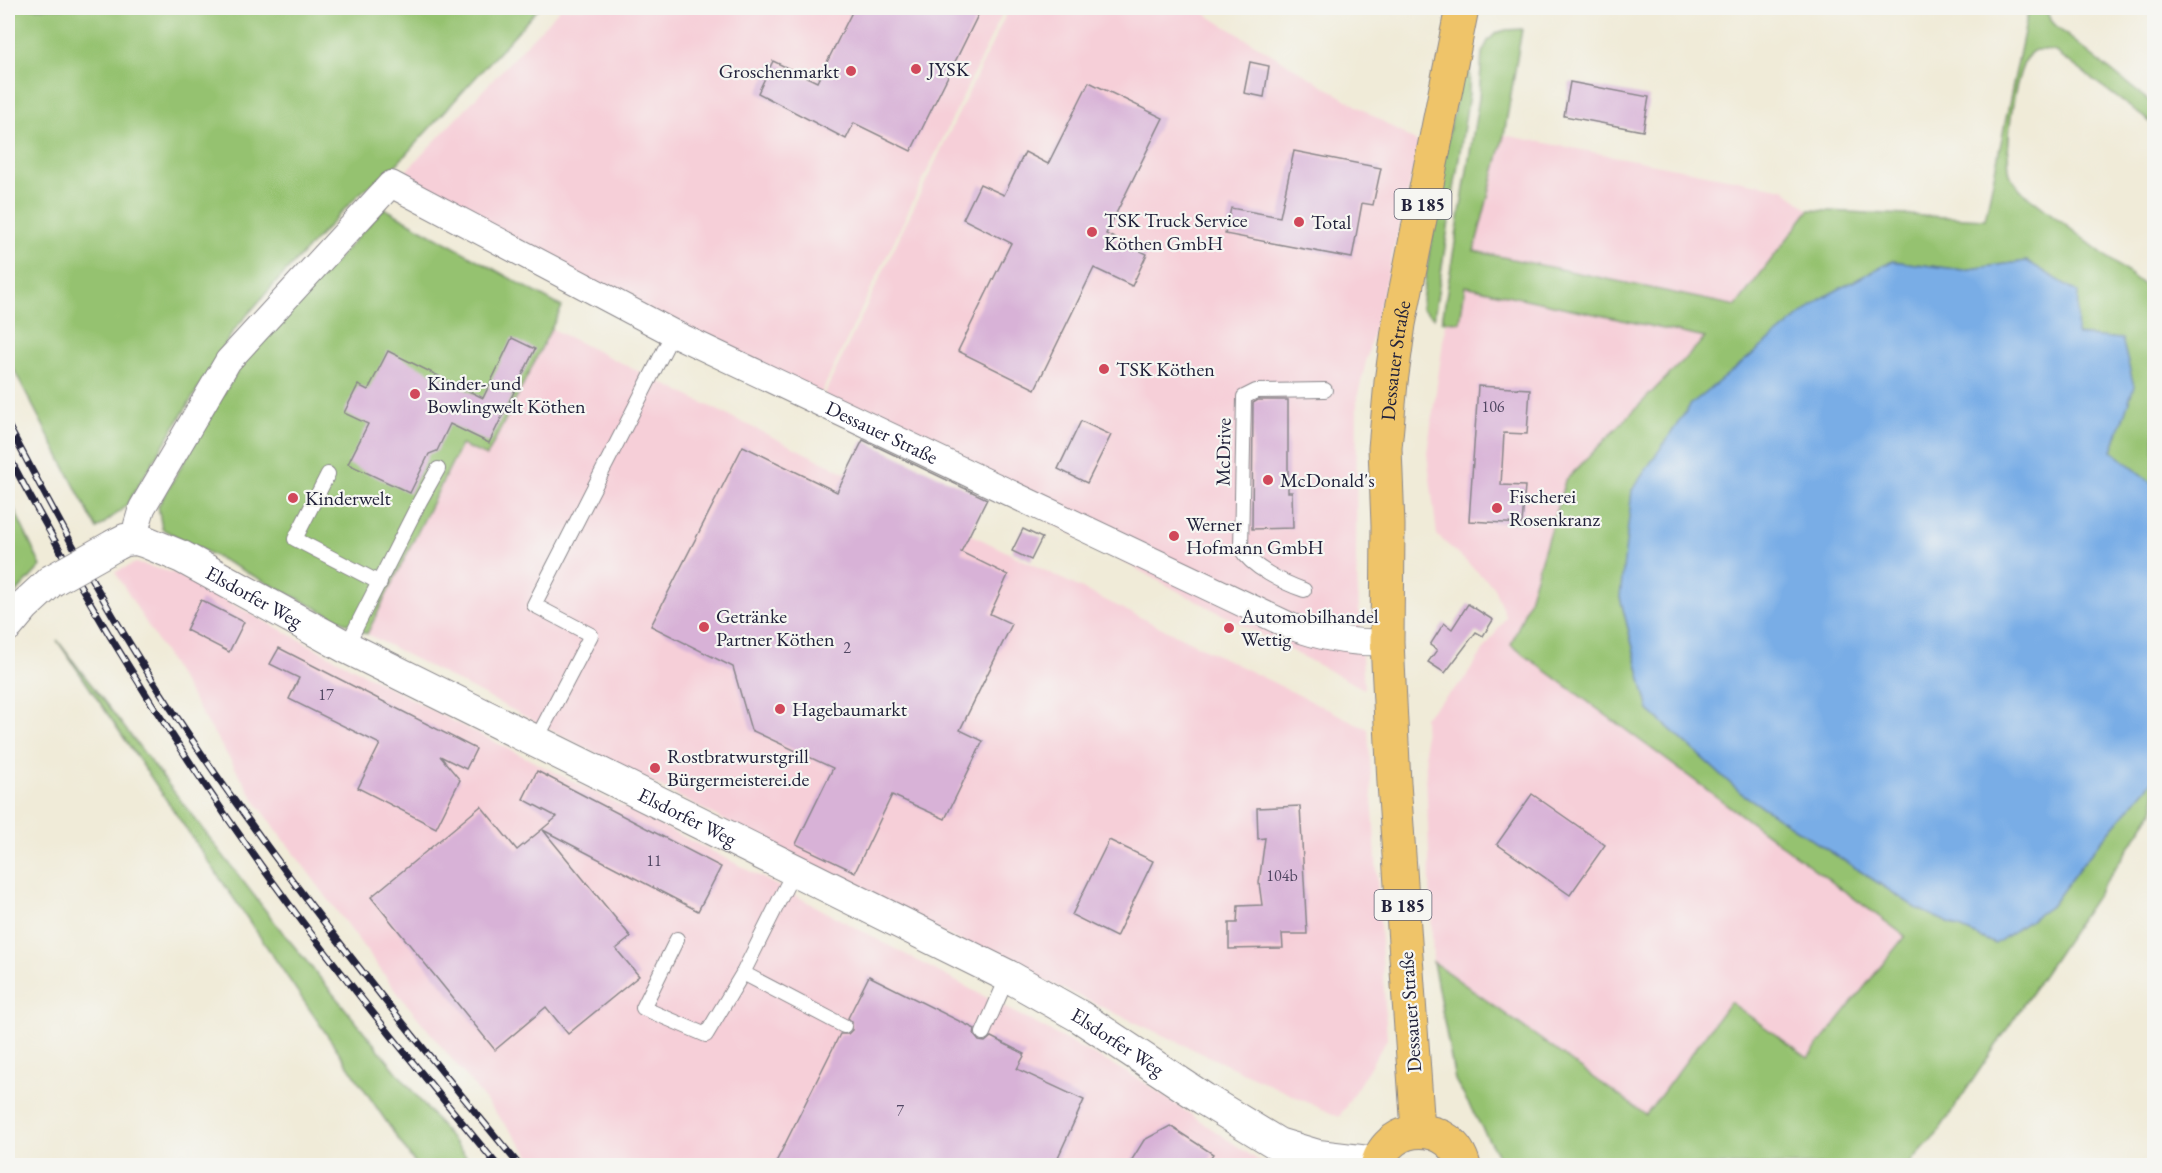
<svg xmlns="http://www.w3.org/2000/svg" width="2162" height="1173" font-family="'EB Garamond',serif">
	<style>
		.built { fill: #f6cfd8 }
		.green { fill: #95c270; stroke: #5c7256; stroke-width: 1.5 }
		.water { fill: #79ade6; stroke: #4e6890; stroke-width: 1.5 }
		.building { fill: #d8b2d7 }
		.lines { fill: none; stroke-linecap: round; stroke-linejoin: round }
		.service-casing { stroke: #89868a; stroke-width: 16 }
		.minor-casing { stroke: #89868a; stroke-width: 28 }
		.tertiary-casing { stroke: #89868a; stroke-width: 34 }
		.primary-casing { stroke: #89868a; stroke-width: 35 }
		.service { stroke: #fff; stroke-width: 14 }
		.minor { stroke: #fff; stroke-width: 26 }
		.tertiary { stroke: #fff; stroke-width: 32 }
		.primary { stroke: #efc469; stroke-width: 33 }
		.rail-casing { stroke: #22223b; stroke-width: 7 }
		.rail { stroke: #f6f6f2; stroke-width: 4.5; stroke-dasharray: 14; stroke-linecap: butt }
		.tertiary-bridge-casing { stroke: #89868a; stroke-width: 34; stroke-linecap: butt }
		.tertiary-bridge { stroke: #fff; stroke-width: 32 }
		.poi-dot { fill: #d1495b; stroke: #f6f6f2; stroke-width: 2 }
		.labels { text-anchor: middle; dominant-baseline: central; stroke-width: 4.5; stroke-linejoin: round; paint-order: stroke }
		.number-label { font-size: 16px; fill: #504662 }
		.shield { fill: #f6f6f2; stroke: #626272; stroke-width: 1.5 }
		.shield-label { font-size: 18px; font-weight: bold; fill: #22223b }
		.poi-label { font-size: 20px; fill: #22223b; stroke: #f6f6f2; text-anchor: start }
		.street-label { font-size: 20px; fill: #22223b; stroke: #f6f6f2 }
	</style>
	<rect width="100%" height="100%" fill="#f6f6f2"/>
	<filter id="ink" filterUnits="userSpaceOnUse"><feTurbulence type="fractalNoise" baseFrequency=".0167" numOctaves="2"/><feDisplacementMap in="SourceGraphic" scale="12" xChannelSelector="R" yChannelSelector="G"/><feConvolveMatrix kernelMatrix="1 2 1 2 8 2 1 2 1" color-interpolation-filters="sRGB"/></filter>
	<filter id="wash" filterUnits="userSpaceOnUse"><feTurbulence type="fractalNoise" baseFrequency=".008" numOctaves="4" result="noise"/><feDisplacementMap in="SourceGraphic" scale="24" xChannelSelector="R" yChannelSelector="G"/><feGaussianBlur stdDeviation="1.35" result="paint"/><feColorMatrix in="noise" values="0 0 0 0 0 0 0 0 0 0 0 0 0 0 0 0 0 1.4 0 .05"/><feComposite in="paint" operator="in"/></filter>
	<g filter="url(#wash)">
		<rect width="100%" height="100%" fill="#f0ebd8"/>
		<g class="built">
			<path d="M 561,8 L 1005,8 L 820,396 L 394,184 Z"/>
			<path d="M 1009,8 L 1195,8 L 1420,144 L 1357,398 L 1356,560 L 1364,689 L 1153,578 L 823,397 Z"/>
			<path d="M 1504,135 L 1784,189 L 1809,210 L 1736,306 L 1474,251 Z"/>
			<path d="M 1452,281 L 1705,338 L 1565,481 L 1528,603 L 1511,645 L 1905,936 L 1808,1058 L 1730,1002 L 1646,1116 L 1433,962 L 1424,717 L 1463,681 L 1506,617 L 1493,586 L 1437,535 L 1427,453 Z"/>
			<path d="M 550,328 L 1368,729 L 1387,1039 L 1339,1117 L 919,922 L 367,634 L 462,445 L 487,456 Z"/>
			<path d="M 136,563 L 174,573 L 449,719 L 731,861 L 1139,1079 L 1265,1165 L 538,1165 L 397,992 L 256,802 L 115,572 Z"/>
		</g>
		<g class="green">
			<path d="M 8,8 L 539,8 L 397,164 L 358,195 L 277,281 L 234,330 L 126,506 L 97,529 L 8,358 Z"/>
			<path d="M 2029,8 L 2045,8 L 2050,19 L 2058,28 L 2154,105 L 2154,125 L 2056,52 C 2049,51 2040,48 2033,51 C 2014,62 2004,153 2010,174 C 2013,182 2018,187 2024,193 L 2154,293 L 2154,485 L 2112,451 L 2133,386 L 2077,335 L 2027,261 L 1963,270 L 1892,261 L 1620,597 L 1649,710 L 1741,793 L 1918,909 L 1995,944 L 2052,905 L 2082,864 L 2154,779 L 2154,810 L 1938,1132 L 1908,1165 L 1503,1165 L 1455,1080 L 1433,962 L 1646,1115 L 1730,1002 L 1808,1058 L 1905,936 L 1511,645 L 1528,603 L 1565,481 L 1705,338 L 1465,286 L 1460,322 L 1442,321 L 1479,98 L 1482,53 L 1488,41 L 1496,33 L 1506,30 L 1522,29 L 1504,135 L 1474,251 L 1736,306 L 1809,210 L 1985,219 Z"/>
			<path d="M 1470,62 L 1469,94 L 1434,318 L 1421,308 L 1443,160 L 1461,76 Z"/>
			<path d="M 384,208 L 562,307 L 487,456 L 461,445 L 367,634 L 162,529 L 158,506 L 241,364 Z"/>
			<path d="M 8,496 L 41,566 L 8,602 Z"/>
			<path d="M 57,640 L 276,924 L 473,1165 L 416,1165 Z"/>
		</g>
		<path class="water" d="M 1892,261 L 1963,270 L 2027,261 L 2078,292 L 2077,335 L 2122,339 L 2134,386 L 2112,451 L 2154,485 L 2154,779 L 2082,864 L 2052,905 L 1995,944 L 1918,909 L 1741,793 L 1649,710 L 1620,597 L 1632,490 L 1691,404 L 1822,298 Z"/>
		<g id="blocks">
			<g class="building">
				<path d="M 854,8 L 963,8 L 978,15 L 911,151 L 854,123 L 846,139 L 758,93 L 773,61 L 817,82 Z"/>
				<path d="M 1250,62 L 1269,66 L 1264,97 L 1244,93 Z"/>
				<path d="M 1089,82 L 1163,118 L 1106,234 L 1147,254 L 1132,286 L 1094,268 L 1035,389 L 958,351 L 1011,243 L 963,219 L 980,184 L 1004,195 L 1025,152 L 1048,164 Z"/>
				<path d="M 1570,82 L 1649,97 L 1643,131 L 1564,116 Z"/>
				<path d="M 1294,151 L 1381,168 L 1373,205 L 1362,203 L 1352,258 L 1225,234 L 1231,208 L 1280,217 Z"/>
				<path d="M 512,338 L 535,349 L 489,443 L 450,424 L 437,451 L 429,454 L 410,493 L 348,464 L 368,424 L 344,413 L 358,385 L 368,390 L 388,351 L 483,398 Z"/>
				<path d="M 1478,386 L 1530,389 L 1527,434 L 1504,433 L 1501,485 L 1525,486 L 1522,524 L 1469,521 Z"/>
				<path d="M 1258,400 L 1288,400 L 1288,492 L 1292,492 L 1293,528 L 1252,529 L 1253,403 Z"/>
				<path d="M 1081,421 L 1111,435 L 1087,483 L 1058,469 Z"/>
				<path d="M 863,440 L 987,499 L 961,552 L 1008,575 L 990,614 L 1012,624 L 960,730 L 983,741 L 945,819 L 892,795 L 855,872 L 796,844 L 833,768 L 751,730 L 733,667 L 651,626 L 743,446 L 837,492 Z"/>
				<path d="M 1023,529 L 1042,538 L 1031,560 L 1012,551 Z"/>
				<path d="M 201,600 L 244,622 L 229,652 L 186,630 Z"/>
				<path d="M 1468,604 L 1493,620 L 1483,636 L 1476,632 L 1445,673 L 1428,662 L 1437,650 L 1430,645 L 1444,623 L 1452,629 Z"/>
				<path d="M 279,648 L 476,749 L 466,769 L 440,756 L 460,780 L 436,828 L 358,788 L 380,744 L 289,699 L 299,678 L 270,664 Z"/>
				<path d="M 537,771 L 721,867 L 698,911 L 543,830 L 631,937 L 616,949 L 639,976 L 568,1034 L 546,1007 L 495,1050 L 371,897 L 481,806 L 517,850 L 557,817 L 523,799 Z"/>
				<path d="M 1532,794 L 1605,845 L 1570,895 L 1497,844 Z"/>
				<path d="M 1300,806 L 1307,934 L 1282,934 L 1283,948 L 1229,949 L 1229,923 L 1237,923 L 1238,906 L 1262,905 L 1259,883 L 1265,838 L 1258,839 L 1257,808 Z"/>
				<path d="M 1109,840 L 1153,861 L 1116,937 L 1072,915 Z"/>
				<path d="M 869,976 L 975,1029 L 974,1035 L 979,1041 L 985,1042 L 991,1037 L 1025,1054 L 1017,1069 L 1084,1100 L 1054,1166 L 774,1166 L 840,1034 L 848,1034 L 852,1030 L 852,1022 L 848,1018 Z"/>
				<path d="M 1170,1126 L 1213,1154 L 1205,1166 L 1128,1166 L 1144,1140 Z"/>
			</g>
		</g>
	</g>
	<g filter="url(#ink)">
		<use href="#blocks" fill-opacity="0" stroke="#89868a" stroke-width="1.5"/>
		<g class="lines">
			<defs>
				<g id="service">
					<path d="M 328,474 L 295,539 L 380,583"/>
					<path d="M 1304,590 C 1284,583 1251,567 1241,549 L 1244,397 L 1256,391 L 1325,390"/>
					<path d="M 346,647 L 420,501 L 438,469"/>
					<path d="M 535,742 L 591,635 L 534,605 L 673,333"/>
					<path d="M 677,939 L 643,1008 L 706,1035 L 743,973 L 794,871"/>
					<path d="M 743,973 L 844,1026"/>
					<path d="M 983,1033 L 1008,976"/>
				</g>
				<g id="minor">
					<path id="s1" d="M 136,539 L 137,525 L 142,508 L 228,361 L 391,184 L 673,333 L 1290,626 C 1322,638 1353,644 1387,642"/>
				</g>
				<g id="tertiary">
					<path id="s2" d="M 115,545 L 125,540 L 136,539 L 146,542 L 182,557 L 346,647 L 1008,976 L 1079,1016 L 1204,1099 L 1278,1144 L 1318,1156 L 1377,1163"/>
					<path d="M 8,625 L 24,606 L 51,581"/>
				</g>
				<g id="primary">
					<path id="s3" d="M 1418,1130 L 1394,783 L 1387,642 L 1388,525 L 1385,448 L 1391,382 L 1399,324 L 1462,8"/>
					<path d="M 1377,1166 C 1389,1120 1452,1120 1464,1166"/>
				</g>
			</defs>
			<use href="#service" class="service-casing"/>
			<use href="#minor" class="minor-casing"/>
			<use href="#tertiary" class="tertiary-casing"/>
			<use href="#primary" class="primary-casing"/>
			<use href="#service" class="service"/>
			<use href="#minor" class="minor"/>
			<use href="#tertiary" class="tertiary"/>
			<use href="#primary" class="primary"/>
			<defs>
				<g id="rail">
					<path d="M 8,425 C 54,512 100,598 153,681 C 263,851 390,1010 520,1166"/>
					<path d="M 8,455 C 90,611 184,762 289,904 C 355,993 427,1080 498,1166"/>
				</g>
			</defs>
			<use href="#rail" class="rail-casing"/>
			<use href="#rail" class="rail"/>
			<defs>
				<path id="tertiary-bridge" d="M 51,581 L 115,545"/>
			</defs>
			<use href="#tertiary-bridge" class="tertiary-bridge-casing"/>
			<use href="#tertiary-bridge" class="tertiary-bridge"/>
		</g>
	</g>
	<g class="poi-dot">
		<circle cx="916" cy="69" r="6"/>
		<circle cx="851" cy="71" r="6"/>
		<circle cx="1299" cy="222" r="6"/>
		<circle cx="1092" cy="232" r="6"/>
		<circle cx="1104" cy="369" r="6"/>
		<circle cx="415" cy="394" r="6"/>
		<circle cx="1268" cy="480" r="6"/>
		<circle cx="293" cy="498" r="6"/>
		<circle cx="1497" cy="508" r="6"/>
		<circle cx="1174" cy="536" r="6"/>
		<circle cx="704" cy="627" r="6"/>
		<circle cx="1229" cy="628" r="6"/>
		<circle cx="780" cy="709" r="6"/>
		<circle cx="655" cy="768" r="6"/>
	</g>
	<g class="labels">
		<g class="number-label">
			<text x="1493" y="406">106</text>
			<text x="847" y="647">2</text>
			<text x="326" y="694">17</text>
			<text x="654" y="860">11</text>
			<text x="1282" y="875">104b</text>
			<text x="900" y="1110">7</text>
		</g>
		<g class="shield">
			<rect x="1394.5" y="189" width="57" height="30" rx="4.5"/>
			<rect x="1374.5" y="890" width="57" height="30" rx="4.5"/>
		</g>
		<g class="shield-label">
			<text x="1423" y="204">B 185</text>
			<text x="1403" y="905">B 185</text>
		</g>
		<g class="poi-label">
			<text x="928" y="69">JYSK</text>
			<text x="839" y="71" text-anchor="end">Groschenmarkt</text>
			<text x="1104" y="220">TSK Truck Service<tspan x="1104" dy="23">Köthen GmbH</tspan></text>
			<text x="1311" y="222">Total</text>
			<text x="1116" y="369">TSK Köthen</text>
			<text x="427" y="383">Kinder- und<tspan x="427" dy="23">Bowlingwelt Köthen</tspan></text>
			<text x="1280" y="480">McDonald's</text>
			<text x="1509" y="496">Fischerei<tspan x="1509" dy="23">Rosenkranz</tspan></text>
			<text x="305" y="498">Kinderwelt</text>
			<text x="1186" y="524">Werner<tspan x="1186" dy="23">Hofmann GmbH</tspan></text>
			<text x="716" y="616">Getränke<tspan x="716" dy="23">Partner Köthen</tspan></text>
			<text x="1241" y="616">Automobilhandel<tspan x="1241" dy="23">Wettig</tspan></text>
			<text x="792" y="709">Hagebaumarkt</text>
			<text x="667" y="756">Rostbratwurstgrill<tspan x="667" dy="23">Bürgermeisterei.de</tspan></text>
		</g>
		<g class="street-label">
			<text stroke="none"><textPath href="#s3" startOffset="771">Dessauer Straße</textPath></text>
			<text stroke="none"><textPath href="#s1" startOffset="993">Dessauer Straße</textPath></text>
			<text transform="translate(1223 452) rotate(-89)">McDrive</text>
			<text stroke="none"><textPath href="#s2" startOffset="154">Elsdorfer Weg</textPath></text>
			<text stroke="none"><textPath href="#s2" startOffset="640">Elsdorfer Weg</textPath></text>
			<text transform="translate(1410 1012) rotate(-94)">Dessauer Straße</text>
			<text stroke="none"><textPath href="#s2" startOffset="1126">Elsdorfer Weg</textPath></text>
		</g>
	</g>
	<rect width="2162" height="1173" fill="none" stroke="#f6f6f2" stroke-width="30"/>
</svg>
